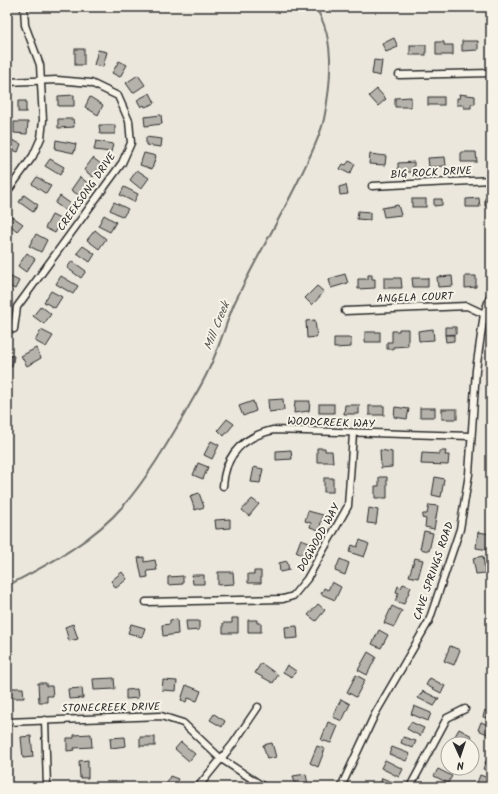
<svg xmlns="http://www.w3.org/2000/svg" width="498" height="794" font-family="Kalam,sans-serif">
	<style>
		.lines { fill: none; stroke-linecap: round; stroke-linejoin: round }
		.stream { stroke: #72716c; stroke-width: 2 }
		.building { fill: #b5b2ab; stroke: #2b2b2b }
		.minor-casing { stroke: #2b2b2b; stroke-width: 9 }
		.minor { stroke: #f7f3e8; stroke-width: 6 }
		.labels { text-anchor: middle; dominant-baseline: central; stroke-width: 4; stroke-linejoin: round; paint-order: stroke }
		.street-label { font-size: 11px; fill: #2b2b2b; stroke: #f7f3e8 }
		.water-label { font-size: 12px; font-style: italic; fill: #555451; stroke: #f7f3e8 }
	</style>
	<rect width="100%" height="100%" fill="#ebe7dd"/>
	<filter id="ink" filterUnits="userSpaceOnUse"><feTurbulence type="fractalNoise" baseFrequency=".025" numOctaves="2"/><feDisplacementMap in="SourceGraphic" scale="8" xChannelSelector="R" yChannelSelector="G"/><feConvolveMatrix kernelMatrix="1 2 1 2 8 2 1 2 1" color-interpolation-filters="sRGB"/></filter>
	<g filter="url(#ink)">
		<g class="lines">
			<path class="stream" d="M 7,586 C 49,564 92,542 124,505 C 147,478 166,446 184,415 C 192,400 202,385 209,369 C 219,348 225,326 234,304 C 255,259 282,216 303,171 C 311,154 320,137 324,119 C 331,85 336,37 315,7"/>
		</g>
		<g class="building">
			<path d="M 394,38 L 398,47 L 386,52 L 382,44 Z"/>
			<path d="M 462,41 L 478,41 L 478,50 L 462,51 Z"/>
			<path d="M 436,42 L 444,42 L 444,45 L 453,45 L 453,55 L 436,55 Z"/>
			<rect x="410" y="45" width="16" height="10"/>
			<rect x="75" y="49" width="9" height="16"/>
			<path d="M 98,50 L 107,52 L 103,67 L 94,65 Z"/>
			<path d="M 374,60 L 382,61 L 380,76 L 372,74 Z"/>
			<path d="M 119,61 L 127,65 L 120,77 L 112,73 Z"/>
			<path d="M 138,75 L 145,85 L 133,93 L 126,83 Z"/>
			<path d="M 377,89 L 386,99 L 378,106 L 369,96 Z"/>
			<path d="M 150,93 L 155,103 L 145,107 L 144,105 L 141,107 L 137,100 Z"/>
			<path d="M 459,94 L 475,96 L 475,104 L 471,104 L 471,108 L 464,108 L 464,105 L 457,105 L 457,98 L 460,98 Z"/>
			<path d="M 74,95 L 74,106 L 58,106 L 58,96 Z"/>
			<path d="M 90,97 L 103,105 L 98,115 L 85,107 Z"/>
			<path d="M 411,97 L 411,107 L 395,107 L 395,98 Z"/>
			<rect x="428" y="97" width="16" height="8"/>
			<rect x="18" y="101" width="8" height="11"/>
			<path d="M 161,115 L 162,124 L 145,126 L 144,117 Z"/>
			<path d="M 58,119 L 73,119 L 74,127 L 58,128 Z"/>
			<path d="M 14,122 L 28,122 L 27,134 L 14,133 Z"/>
			<path d="M 99,125 L 115,125 L 115,134 L 100,134 Z"/>
			<path d="M 146,137 L 162,139 L 161,147 L 146,145 Z"/>
			<path d="M 7,138 L 21,144 L 18,152 L 7,148 Z"/>
			<path d="M 56,140 L 76,144 L 74,153 L 55,149 Z"/>
			<path d="M 96,141 L 113,144 L 111,152 L 94,150 Z"/>
			<path d="M 461,152 L 476,152 L 477,162 L 461,162 Z"/>
			<path d="M 144,153 L 156,156 L 152,169 L 140,165 Z"/>
			<path d="M 370,154 L 386,156 L 385,165 L 369,164 Z"/>
			<path d="M 445,157 L 446,166 L 429,167 L 428,158 Z"/>
			<path d="M 93,158 L 101,164 L 93,177 L 84,170 Z"/>
			<path d="M 50,159 L 64,167 L 60,175 L 45,166 Z"/>
			<path d="M 349,161 L 355,164 L 350,174 L 340,169 L 343,164 L 346,165 Z"/>
			<path d="M 414,162 L 414,172 L 398,172 L 398,163 Z"/>
			<path d="M 137,170 L 149,178 L 141,189 L 130,180 Z"/>
			<path d="M 37,177 L 51,186 L 46,194 L 32,184 Z"/>
			<path d="M 80,177 L 89,184 L 80,196 L 71,190 Z"/>
			<path d="M 346,185 L 348,194 L 340,195 L 339,187 Z"/>
			<path d="M 124,187 L 138,194 L 134,202 L 120,195 Z"/>
			<path d="M 24,195 L 38,205 L 33,212 L 19,202 Z"/>
			<path d="M 60,196 L 74,206 L 69,213 L 55,203 Z"/>
			<path d="M 479,198 L 480,207 L 466,207 L 466,199 Z"/>
			<path d="M 485,198 L 491,198 L 491,211 L 489,211 L 489,206 L 485,206 Z"/>
			<rect x="412" y="199" width="14" height="8"/>
			<path d="M 434,199 L 442,199 L 442,205 L 434,206 Z"/>
			<path d="M 114,202 L 128,209 L 123,217 L 110,210 Z"/>
			<path d="M 398,205 L 401,215 L 384,217 L 382,208 Z"/>
			<path d="M 358,211 L 370,212 L 370,220 L 357,219 Z"/>
			<path d="M 10,215 L 23,224 L 17,231 L 7,223 L 7,219 Z"/>
			<path d="M 52,215 L 62,220 L 55,233 L 45,228 Z"/>
			<path d="M 104,215 L 116,222 L 110,232 L 98,226 Z"/>
			<path d="M 95,230 L 106,239 L 99,249 L 87,240 Z"/>
			<path d="M 36,234 L 47,240 L 41,252 L 29,246 Z"/>
			<path d="M 83,246 L 95,254 L 90,262 L 77,253 Z"/>
			<path d="M 27,253 L 35,259 L 26,272 L 18,266 Z"/>
			<path d="M 72,261 L 86,271 L 81,278 L 67,268 Z"/>
			<path d="M 345,274 L 348,283 L 331,288 L 329,279 Z"/>
			<path d="M 7,275 L 19,281 L 15,289 L 7,285 Z"/>
			<path d="M 368,275 L 372,275 L 372,279 L 375,279 L 375,288 L 358,289 L 358,279 L 368,279 Z"/>
			<path d="M 61,276 L 78,286 L 73,294 L 56,284 Z"/>
			<path d="M 452,276 L 453,286 L 438,287 L 437,277 Z"/>
			<path d="M 465,276 L 476,276 L 476,287 L 465,288 Z"/>
			<path d="M 384,278 L 401,278 L 402,288 L 384,288 Z"/>
			<path d="M 412,278 L 428,278 L 428,287 L 413,287 Z"/>
			<path d="M 317,286 L 324,292 L 312,305 L 305,298 Z"/>
			<path d="M 51,291 L 62,297 L 55,308 L 44,302 Z"/>
			<path d="M 41,306 L 51,314 L 44,324 L 33,316 Z"/>
			<path d="M 315,320 L 317,337 L 307,338 L 306,321 Z"/>
			<path d="M 445,327 L 456,327 L 456,334 L 445,335 Z"/>
			<path d="M 399,329 L 408,329 L 408,346 L 393,347 L 393,349 L 387,349 L 387,342 L 392,342 L 392,331 L 399,331 Z"/>
			<path d="M 433,329 L 434,340 L 419,341 L 418,331 Z"/>
			<path d="M 41,330 L 53,336 L 46,347 L 35,341 Z"/>
			<rect x="365" y="332" width="15" height="10"/>
			<path d="M 445,335 L 454,335 L 454,341 L 446,342 Z"/>
			<path d="M 334,338 L 351,338 L 351,347 L 334,348 Z"/>
			<path d="M 36,348 L 41,358 L 27,366 L 21,356 Z"/>
			<path d="M 7,355 L 14,356 L 12,367 L 7,366 Z"/>
			<path d="M 283,399 L 284,410 L 269,412 L 268,400 Z"/>
			<path d="M 253,401 L 256,411 L 243,416 L 239,406 Z"/>
			<path d="M 295,401 L 310,401 L 309,411 L 294,413 Z"/>
			<rect x="319" y="404" width="15" height="9"/>
			<path d="M 345,405 L 359,405 L 359,414 L 344,414 Z"/>
			<rect x="369" y="406" width="15" height="9"/>
			<path d="M 395,407 L 409,409 L 407,419 L 394,417 Z"/>
			<rect x="420" y="408" width="15" height="9"/>
			<rect x="442" y="409" width="15" height="10"/>
			<path d="M 227,419 L 234,424 L 224,436 L 218,430 Z"/>
			<path d="M 211,441 L 219,445 L 212,459 L 204,455 Z"/>
			<path d="M 317,448 L 325,448 L 325,451 L 332,451 L 333,462 L 317,462 Z"/>
			<path d="M 291,450 L 292,459 L 276,460 L 276,451 Z"/>
			<path d="M 380,450 L 392,452 L 392,467 L 381,468 Z"/>
			<path d="M 440,451 L 446,451 L 445,455 L 449,455 L 448,465 L 421,464 L 422,453 L 440,454 Z"/>
			<path d="M 198,463 L 208,467 L 203,479 L 193,475 Z"/>
			<path d="M 254,467 L 263,469 L 260,483 L 251,482 Z"/>
			<path d="M 379,477 L 387,477 L 387,498 L 375,498 L 375,486 L 379,486 Z"/>
			<path d="M 435,477 L 444,479 L 441,497 L 432,495 Z"/>
			<rect x="324" y="478" width="9" height="14"/>
			<path d="M 199,493 L 204,507 L 195,510 L 190,496 Z"/>
			<path d="M 252,499 L 259,504 L 249,516 L 242,510 Z"/>
			<path d="M 429,505 L 438,506 L 434,529 L 425,527 L 426,519 L 422,518 L 423,514 L 427,514 Z"/>
			<path d="M 369,508 L 378,510 L 376,524 L 367,523 Z"/>
			<path d="M 308,511 L 323,515 L 319,530 L 310,527 L 311,523 L 305,521 Z"/>
			<path d="M 230,519 L 230,528 L 216,529 L 215,520 Z"/>
			<path d="M 424,531 L 433,533 L 429,551 L 420,549 Z"/>
			<path d="M 478,532 L 491,534 L 489,550 L 476,548 Z"/>
			<path d="M 301,539 L 309,542 L 304,556 L 296,552 Z"/>
			<path d="M 360,540 L 369,544 L 364,557 L 349,552 L 352,545 L 357,547 Z"/>
			<path d="M 483,556 L 485,573 L 476,574 L 473,558 Z"/>
			<path d="M 144,557 L 144,562 L 155,560 L 157,570 L 147,571 L 148,577 L 142,578 L 138,558 Z"/>
			<path d="M 415,558 L 423,560 L 418,578 L 409,576 Z"/>
			<path d="M 340,559 L 349,563 L 345,575 L 335,571 Z"/>
			<path d="M 287,561 L 289,570 L 280,572 L 279,563 Z"/>
			<path d="M 254,571 L 261,571 L 261,583 L 248,583 L 248,574 L 254,574 Z"/>
			<path d="M 122,572 L 127,579 L 116,588 L 111,581 Z"/>
			<path d="M 218,572 L 233,572 L 234,584 L 218,585 Z"/>
			<path d="M 192,575 L 204,575 L 204,584 L 193,584 Z"/>
			<path d="M 183,576 L 183,584 L 168,585 L 168,577 Z"/>
			<path d="M 332,582 L 341,587 L 335,600 L 321,594 L 324,588 L 328,590 Z"/>
			<path d="M 403,584 L 411,587 L 404,604 L 395,601 L 399,593 L 396,592 L 398,586 L 401,588 Z"/>
			<path d="M 318,604 L 325,610 L 316,621 L 308,615 Z"/>
			<path d="M 392,606 L 402,611 L 394,627 L 384,623 Z"/>
			<path d="M 232,618 L 238,618 L 238,633 L 223,633 L 223,623 L 232,623 Z"/>
			<path d="M 177,619 L 178,634 L 163,636 L 162,625 L 170,624 L 170,620 Z"/>
			<path d="M 248,620 L 257,620 L 257,623 L 261,623 L 261,632 L 248,632 Z"/>
			<path d="M 186,621 L 199,621 L 199,630 L 187,631 Z"/>
			<path d="M 73,624 L 78,639 L 69,641 L 65,627 Z"/>
			<path d="M 131,624 L 145,628 L 142,637 L 128,633 Z"/>
			<path d="M 297,626 L 298,638 L 286,639 L 285,627 Z"/>
			<path d="M 379,630 L 388,635 L 381,648 L 372,644 Z"/>
			<path d="M 450,646 L 460,650 L 454,665 L 444,661 Z"/>
			<path d="M 368,652 L 376,657 L 367,675 L 358,670 Z"/>
			<path d="M 261,663 L 278,675 L 273,683 L 255,673 Z"/>
			<path d="M 287,665 L 296,671 L 292,677 L 283,672 Z"/>
			<path d="M 356,675 L 365,680 L 356,697 L 347,692 Z"/>
			<path d="M 114,678 L 115,689 L 94,690 L 93,679 Z"/>
			<path d="M 430,678 L 445,686 L 441,693 L 426,685 Z"/>
			<path d="M 163,680 L 177,681 L 176,691 L 162,690 Z"/>
			<path d="M 38,683 L 46,683 L 46,686 L 52,686 L 53,696 L 47,696 L 47,702 L 39,702 Z"/>
			<path d="M 186,685 L 201,691 L 197,701 L 188,698 L 186,702 L 181,700 Z"/>
			<path d="M 8,688 L 23,688 L 24,698 L 9,698 Z"/>
			<path d="M 82,688 L 83,698 L 69,699 L 68,689 Z"/>
			<path d="M 137,689 L 138,698 L 126,699 L 126,690 Z"/>
			<path d="M 423,691 L 439,699 L 434,706 L 418,698 Z"/>
			<path d="M 341,699 L 350,704 L 342,721 L 333,717 Z"/>
			<path d="M 414,706 L 431,713 L 428,721 L 411,714 Z"/>
			<path d="M 485,710 L 491,712 L 491,719 L 483,717 Z"/>
			<path d="M 214,714 L 225,721 L 222,727 L 210,720 Z"/>
			<path d="M 328,722 L 338,726 L 331,743 L 321,740 Z"/>
			<path d="M 411,722 L 424,728 L 420,736 L 407,729 Z"/>
			<path d="M 481,722 L 491,726 L 490,735 L 478,730 Z"/>
			<path d="M 459,729 L 472,736 L 468,743 L 455,736 Z"/>
			<path d="M 91,734 L 92,747 L 74,748 L 75,750 L 67,751 L 67,738 L 74,738 L 74,735 Z"/>
			<path d="M 31,736 L 33,757 L 23,758 L 21,737 Z"/>
			<path d="M 125,737 L 126,746 L 111,748 L 110,738 Z"/>
			<rect x="140" y="737" width="15" height="9"/>
			<path d="M 403,737 L 416,741 L 413,748 L 401,743 Z"/>
			<path d="M 181,742 L 195,754 L 189,761 L 175,749 Z"/>
			<path d="M 272,743 L 276,757 L 267,759 L 263,745 Z"/>
			<path d="M 317,746 L 325,749 L 318,767 L 310,763 Z"/>
			<path d="M 392,747 L 410,754 L 406,761 L 389,754 Z"/>
			<path d="M 88,760 L 88,778 L 80,778 L 79,761 Z"/>
			<path d="M 385,760 L 403,769 L 399,777 L 381,768 Z"/>
			<path d="M 486,761 L 491,763 L 491,772 L 483,769 Z"/>
			<path d="M 438,769 L 452,776 L 448,783 L 434,776 Z"/>
			<path d="M 306,774 L 308,785 L 296,787 L 293,776 Z"/>
			<path d="M 480,775 L 491,779 L 491,787 L 477,783 Z"/>
			<path d="M 170,776 L 178,779 L 174,787 L 165,787 Z"/>
			<path d="M 382,778 L 395,783 L 393,787 L 380,784 Z"/>
		</g>
		<g class="lines">
			<defs>
				<g id="minor">
					<path d="M 399,75 L 491,73"/>
					<path d="M 7,82 L 57,80 L 91,83 L 118,96 L 129,121 L 131,143 L 122,163 L 17,307 L 14,329"/>
					<path d="M 372,186 L 491,180"/>
					<path d="M 7,192 L 33,156 L 41,138 L 43,120 L 40,65 L 25,25 L 24,7"/>
					<path d="M 345,311 L 467,306 L 484,314"/>
					<path d="M 223,486 C 225,454 243,437 273,430 L 470,436"/>
					<path d="M 146,602 L 283,599 L 293,596 L 307,579 L 348,506 L 353,434"/>
					<path d="M 45,720 L 47,787"/>
					<path d="M 7,722 L 161,716 L 183,723 L 220,758 L 264,787"/>
					<path d="M 198,787 L 233,744 L 258,707"/>
					<path d="M 341,787 L 375,714 L 429,621 L 460,529 L 469,474 L 476,370 L 484,314 L 491,294"/>
					<path d="M 410,787 L 447,718 L 465,709"/>
				</g>
			</defs>
			<use href="#minor" class="minor-casing"/>
			<use href="#minor" class="minor"/>
		</g>
	</g>
	<g class="labels">
		<g class="street-label">
			<text transform="translate(431 173) rotate(-3)">BIG ROCK DRIVE</text>
			<text transform="translate(87 192) rotate(-55)">CREEKSONG DRIVE</text>
			<text transform="translate(415 298) rotate(-2)">ANGELA COURT</text>
			<text transform="translate(331 423) rotate(2)">WOODCREEK WAY</text>
			<text transform="translate(319 538) rotate(-61)">DOGWOOD WAY</text>
			<text transform="translate(434 571) rotate(-71)">CAVE SPRINGS ROAD</text>
			<text transform="translate(111 708) rotate(-1)">STONECREEK DRIVE</text>
		</g>
		<g class="water-label">
			<text transform="translate(217 326) rotate(-68)">Mill Creek</text>
		</g>
	</g>
	<rect width="498" height="794" fill="none" stroke="#f7f3e8" stroke-width="24"/>
	<rect x="12" y="12" width="474" height="770" fill="none" stroke="#2b2b2b" stroke-width="1.5" filter="url(#ink)"/>
	<g transform="translate(460 756) rotate(177)"><circle r="19" fill="#f7f3e8" stroke="#a5a39c"/>
	<path d="M0-3L7 15L0 10L-7 15Z" fill="#2b2b2b"/>
	<text y="-6" font-size="11" font-weight="bold" text-anchor="middle" fill="#2b2b2b">N</text>
	</g>
</svg>
